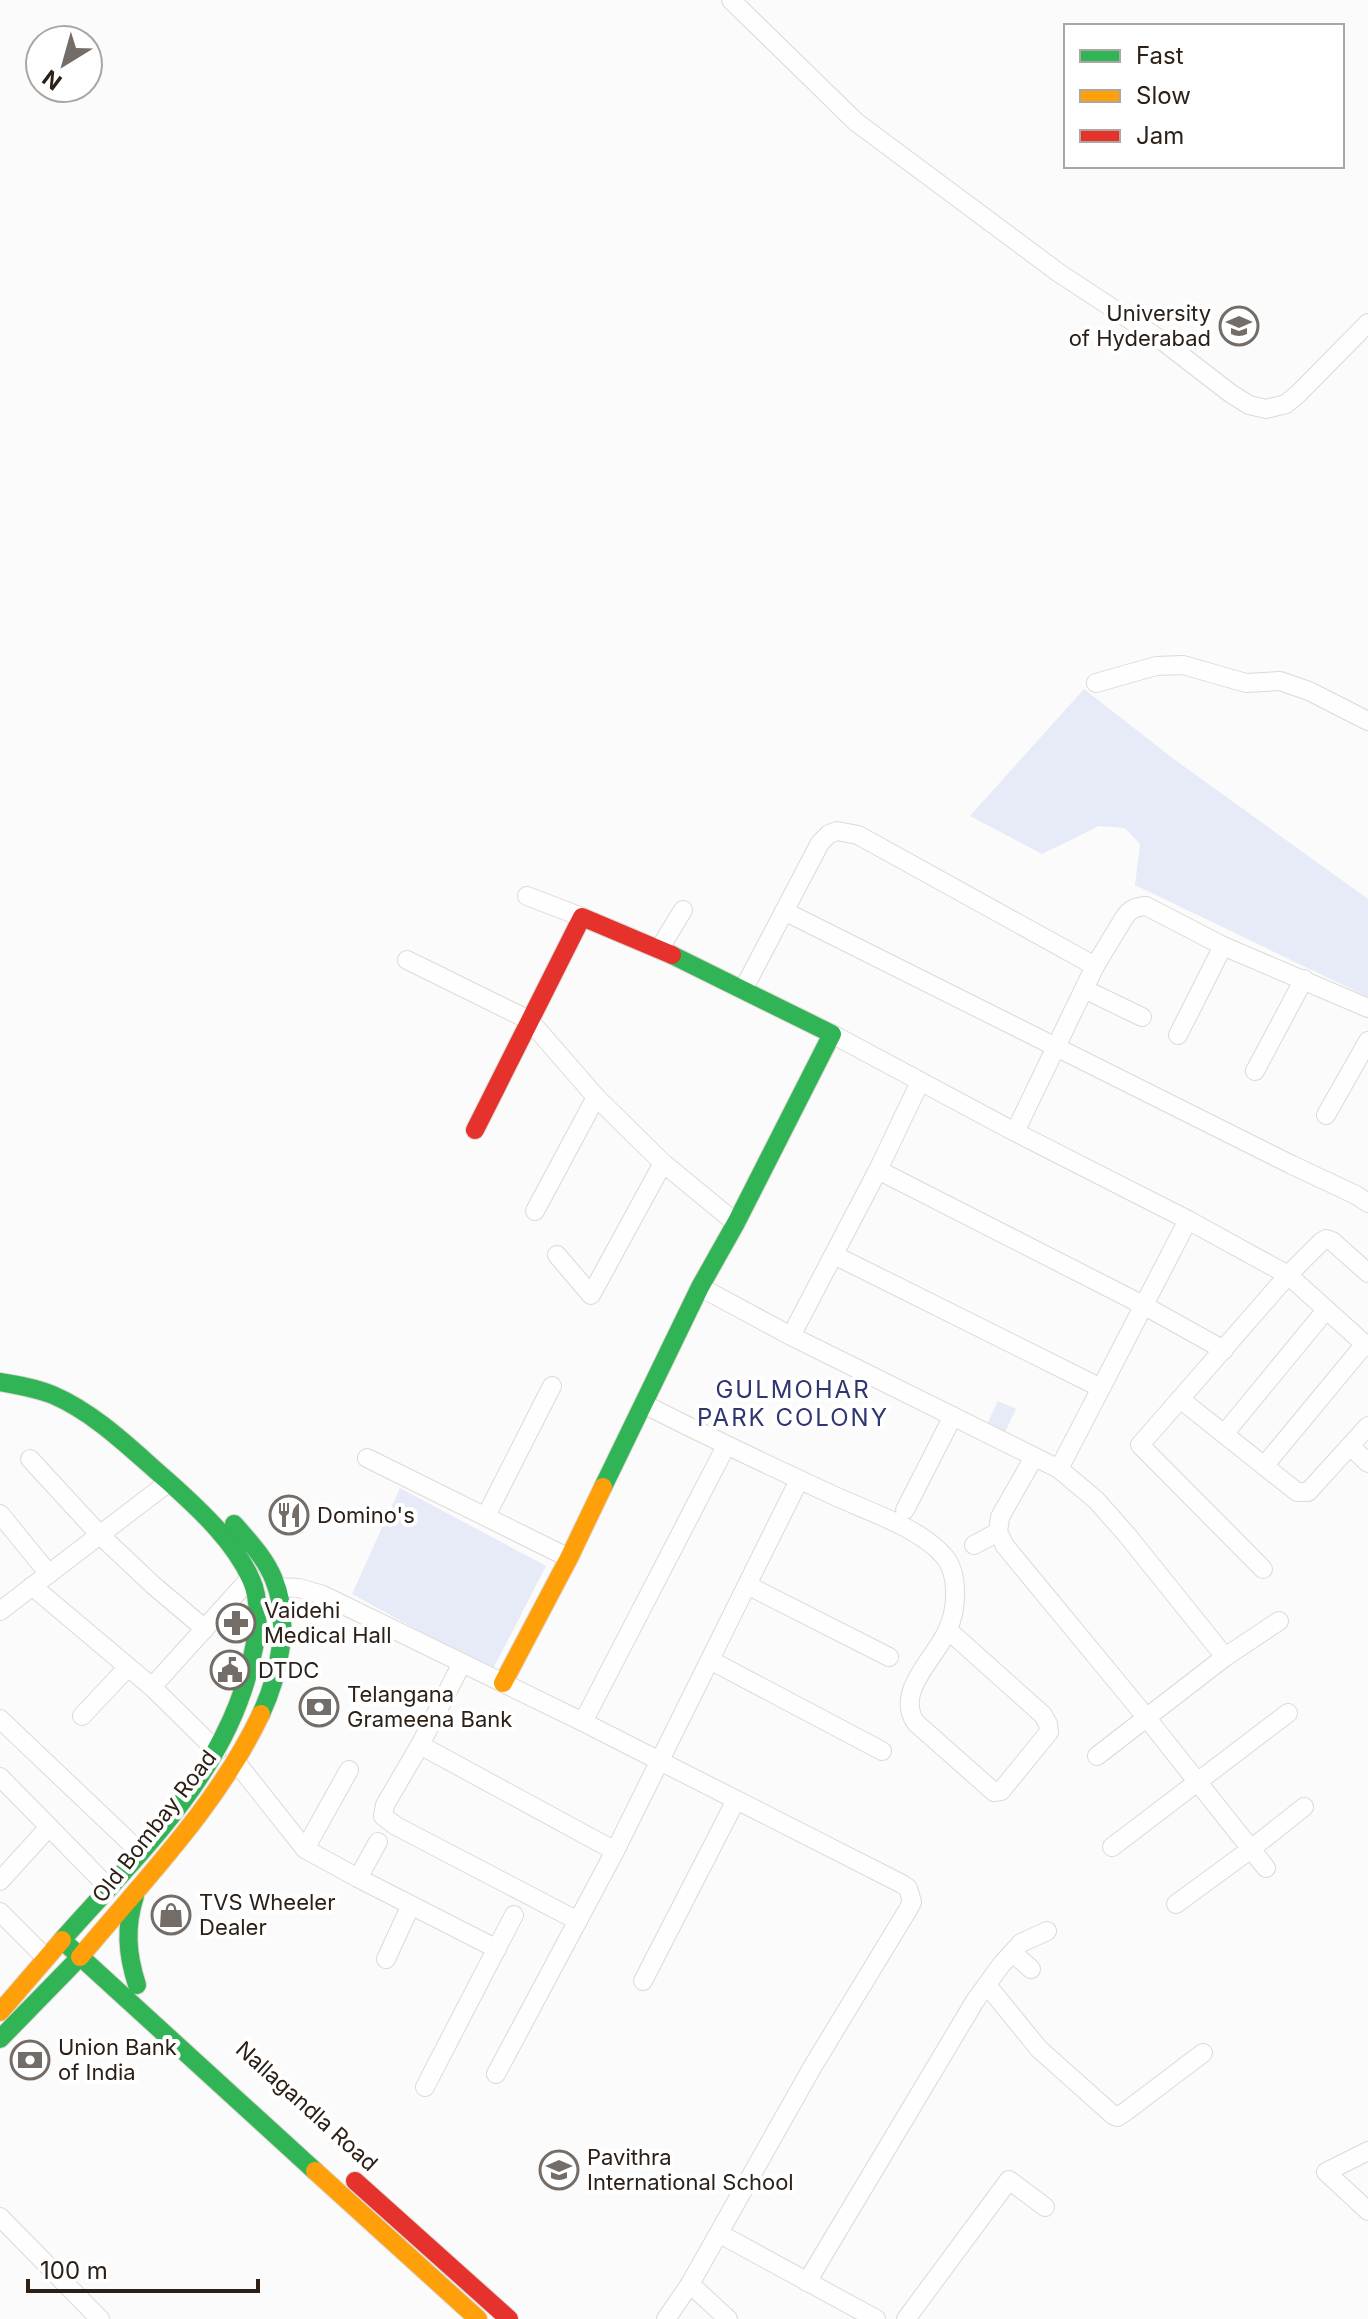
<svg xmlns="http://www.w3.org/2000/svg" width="1368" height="2319" font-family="Inter,sans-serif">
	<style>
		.green { fill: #e7eaf7 }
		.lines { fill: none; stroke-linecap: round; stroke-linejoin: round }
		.street-casing { stroke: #dfd9d4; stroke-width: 20 }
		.fast-casing { stroke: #dfd9d4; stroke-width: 20 }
		.slow-casing { stroke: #dfd9d4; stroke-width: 20 }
		.jam-casing { stroke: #dfd9d4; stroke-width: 20 }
		.street { stroke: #fefefe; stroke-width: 18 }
		.fast { stroke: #30b455; stroke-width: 18 }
		.slow { stroke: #ff9f0a; stroke-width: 18 }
		.jam { stroke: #e5322d; stroke-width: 18 }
		.labels { text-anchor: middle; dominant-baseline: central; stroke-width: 8; stroke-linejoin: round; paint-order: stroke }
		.poi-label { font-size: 22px; fill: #2c2017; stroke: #fff; text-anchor: start }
		.street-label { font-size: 22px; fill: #2c2017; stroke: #fff }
		.neighbourhood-label { font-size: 24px; letter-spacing: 2px; fill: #303671; stroke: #fff }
	</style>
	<rect width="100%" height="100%" fill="#fbfbfb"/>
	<g class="green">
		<path d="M 1084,689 L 1175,760 L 1368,899 L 1368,997 L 1135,885 L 1140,844 L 1125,828 L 1099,826 L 1042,854 L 970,816 Z"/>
		<path d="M 998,1401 L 1016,1409 L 1005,1432 L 987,1424 Z"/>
		<path d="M 400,1488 L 546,1566 L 492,1671 L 352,1594 Z"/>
	</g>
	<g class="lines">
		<defs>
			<g id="street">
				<path d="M 731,0 L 856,122 L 1059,273 L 1164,342 L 1230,393 L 1249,405 L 1266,409 L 1286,404 L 1298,394 L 1368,323"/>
				<path d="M 1096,683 L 1156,666 L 1183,665 L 1246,683 L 1280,681 L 1309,691 L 1368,721"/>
				<path d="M 527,896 L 582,917"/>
				<path d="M 784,911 L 1292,1165 L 1356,1195 L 1368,1203"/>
				<path d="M 660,948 L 683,910"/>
				<path d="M 407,960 L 529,1020 L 596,1097 L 663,1163 L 736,1223"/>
				<path d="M 744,988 L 820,843 L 829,834 L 837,831 L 858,835 L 1095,966"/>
				<path d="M 1084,989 L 1142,1017"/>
				<path d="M 832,1034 L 1015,1132 L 1188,1220 L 1288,1275 L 1368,1347"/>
				<path d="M 1178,1035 L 1223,946"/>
				<path d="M 1255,1071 L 1304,979"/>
				<path d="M 1326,1115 L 1368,1041"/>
				<path d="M 1015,1132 L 1095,966 L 1124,918 C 1130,909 1135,907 1146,906 L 1223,946 L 1368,1008"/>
				<path d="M 878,1170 L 1143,1305 L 1224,1350"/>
				<path d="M 535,1211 L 596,1097"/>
				<path d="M 557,1255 L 591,1295 L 663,1163"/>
				<path d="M 834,1255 L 1101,1388"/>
				<path d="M 700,1287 L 791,1336 L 1059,1469 L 1096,1500 L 1127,1535 L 1225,1657"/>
				<path d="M 791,1336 L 878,1170 L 920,1082"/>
				<path d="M 1180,1399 L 1297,1492 L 1308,1492 L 1368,1426"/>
				<path d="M 644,1404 C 708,1437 772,1467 837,1497 C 870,1512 919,1528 943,1555 C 960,1573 957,1611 947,1631 C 935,1659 894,1692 916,1723 L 994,1792 L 1001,1791 L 1049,1732 L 1048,1724 L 1043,1715 L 948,1630"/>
				<path d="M 1224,1434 L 1326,1310"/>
				<path d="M 1350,1446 L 1368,1463"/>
				<path d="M 1034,1457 L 1000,1517 L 998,1532 L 1005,1546 L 1146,1717 L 1266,1868"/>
				<path d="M 367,1458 L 569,1558"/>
				<path d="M 30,1459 L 100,1535 L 153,1585 L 205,1629"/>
				<path d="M 1264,1466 L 1365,1344"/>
				<path d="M 1059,1469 L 1188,1220"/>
				<path d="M 905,1510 L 953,1416"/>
				<path d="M 0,1514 L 49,1574"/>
				<path d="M 486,1516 L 552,1386"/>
				<path d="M 974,1545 L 998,1532"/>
				<path d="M 1263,1569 L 1140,1445 L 1288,1275 L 1321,1242 L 1326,1239 L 1332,1241 L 1368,1273"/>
				<path d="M 747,1585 L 889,1657"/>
				<path d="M 32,1586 L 152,1687 L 217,1751"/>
				<path d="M 277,1587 L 299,1588 L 323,1595 L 583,1722 L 902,1884 L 908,1888 L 912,1902 L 909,1908 L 813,2066 L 690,2284 L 666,2319"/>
				<path d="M 0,1611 L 169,1482"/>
				<path d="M 710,1660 L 882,1751"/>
				<path d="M 462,1663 L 420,1745 L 385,1805 L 383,1816 L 396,1826 L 578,1921"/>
				<path d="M 152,1687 L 251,1577"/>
				<path d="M 82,1716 L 128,1667"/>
				<path d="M 0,1719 L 140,1852"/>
				<path d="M 583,1722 L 726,1446"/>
				<path d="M 420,1745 L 615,1851"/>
				<path d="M 1097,1756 L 1225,1657 L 1279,1621"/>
				<path d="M 236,1762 L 305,1849 L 358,1878 L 497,1949"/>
				<path d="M 0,1777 L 108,1887"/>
				<path d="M 1112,1847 L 1288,1713"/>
				<path d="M 305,1849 L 349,1770"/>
				<path d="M 358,1878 L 378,1842"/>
				<path d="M 0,1881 L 49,1827"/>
				<path d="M 1176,1904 L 1251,1849 L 1304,1807"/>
				<path d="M 0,1912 L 46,1958"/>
				<path d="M 1013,1953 L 1031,1969"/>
				<path d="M 386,1959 L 411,1905"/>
				<path d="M 643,1981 L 736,1800"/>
				<path d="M 987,1985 L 1039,2049 L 1113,2115 L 1117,2117 L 1125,2112 L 1203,2053"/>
				<path d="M 496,2074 L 615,1851 L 799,1480"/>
				<path d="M 425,2087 L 514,1915"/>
				<path d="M 1368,2151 L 1326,2172 L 1368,2211"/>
				<path d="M 0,2217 L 100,2319"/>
				<path d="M 720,2234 L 876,2319"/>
				<path d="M 807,2282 L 975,2001 L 1001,1965 L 1021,1943 L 1047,1931"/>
				<path d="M 690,2284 L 728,2319"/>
				<path d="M 906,2319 L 1009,2180 L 1045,2207"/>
			</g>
			<g id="fast">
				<path d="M 0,1382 C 18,1385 36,1388 53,1395 C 97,1414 133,1451 169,1482 C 199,1509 234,1541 251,1579 C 262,1603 258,1632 252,1657 C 228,1772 137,1855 62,1940 L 315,2171"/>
				<path d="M 603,1487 L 700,1287 L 736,1223 L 832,1034 L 672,955"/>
				<path d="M 234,1524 C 249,1541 266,1559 274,1580 C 291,1621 279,1675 261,1714"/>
				<path d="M 135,1896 C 125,1927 127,1954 137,1985"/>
				<path d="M 0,2039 L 80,1957"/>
			</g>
			<g id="slow">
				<path d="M 503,1683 L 569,1558 L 603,1487"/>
				<path d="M 80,1957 C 144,1880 218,1805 261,1714"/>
				<path d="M 0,2012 L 62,1940"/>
				<path d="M 315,2171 L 478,2319"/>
			</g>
			<g id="jam">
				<path d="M 475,1130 L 582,917 L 672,955"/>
				<path d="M 355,2181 L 509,2319"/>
			</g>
		</defs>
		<use href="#street" class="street-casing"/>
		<use href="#fast" class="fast-casing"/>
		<use href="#slow" class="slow-casing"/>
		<use href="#jam" class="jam-casing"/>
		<use href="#street" class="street"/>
		<use href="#fast" class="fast"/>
		<use href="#slow" class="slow"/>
		<use href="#jam" class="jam"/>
	</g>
	<defs>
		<symbol id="university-ring" viewBox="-11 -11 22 22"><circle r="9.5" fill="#fff" stroke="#746d67" stroke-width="1.5"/><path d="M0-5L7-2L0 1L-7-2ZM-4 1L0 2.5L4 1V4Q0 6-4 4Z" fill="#746d67"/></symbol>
		<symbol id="restaurant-ring" viewBox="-11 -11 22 22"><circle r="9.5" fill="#fff" stroke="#746d67" stroke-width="1.5"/><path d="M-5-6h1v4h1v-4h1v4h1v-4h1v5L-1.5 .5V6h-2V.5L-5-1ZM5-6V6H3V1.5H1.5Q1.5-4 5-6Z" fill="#746d67"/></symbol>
		<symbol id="pharmacy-ring" viewBox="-11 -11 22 22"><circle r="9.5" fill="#fff" stroke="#746d67" stroke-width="1.5"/><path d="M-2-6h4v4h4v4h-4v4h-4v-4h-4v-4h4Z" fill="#746d67"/></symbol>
		<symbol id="civic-ring" viewBox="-11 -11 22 22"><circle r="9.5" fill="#fff" stroke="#746d67" stroke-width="1.5"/><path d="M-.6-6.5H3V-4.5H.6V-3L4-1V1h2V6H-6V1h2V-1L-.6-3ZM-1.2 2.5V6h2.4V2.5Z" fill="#746d67"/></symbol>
		<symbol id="bank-ring" viewBox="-11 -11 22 22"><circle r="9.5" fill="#fff" stroke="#746d67" stroke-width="1.5"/><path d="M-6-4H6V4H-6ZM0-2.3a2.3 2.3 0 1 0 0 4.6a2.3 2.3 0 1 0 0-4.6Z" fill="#746d67"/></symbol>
		<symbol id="shop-ring" viewBox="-11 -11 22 22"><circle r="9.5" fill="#fff" stroke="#746d67" stroke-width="1.5"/><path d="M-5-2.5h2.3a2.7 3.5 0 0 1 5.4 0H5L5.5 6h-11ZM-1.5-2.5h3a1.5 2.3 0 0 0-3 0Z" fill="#746d67"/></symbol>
		<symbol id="school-ring" viewBox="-11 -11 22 22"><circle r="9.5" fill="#fff" stroke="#746d67" stroke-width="1.5"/><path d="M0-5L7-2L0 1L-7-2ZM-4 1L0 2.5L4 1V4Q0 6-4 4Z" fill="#746d67"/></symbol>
	</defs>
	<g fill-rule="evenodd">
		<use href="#university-ring" x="1217" y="304" width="44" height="44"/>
		<use href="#restaurant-ring" x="267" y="1493" width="44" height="44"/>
		<use href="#pharmacy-ring" x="214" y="1601" width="44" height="44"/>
		<use href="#civic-ring" x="208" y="1648" width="44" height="44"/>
		<use href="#bank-ring" x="297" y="1685" width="44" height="44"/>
		<use href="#shop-ring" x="149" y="1893" width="44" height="44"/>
		<use href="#bank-ring" x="8" y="2038" width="44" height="44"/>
		<use href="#school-ring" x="537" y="2148" width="44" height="44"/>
	</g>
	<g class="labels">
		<g class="poi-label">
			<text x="1211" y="313" text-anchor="end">University<tspan x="1211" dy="25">of Hyderabad</tspan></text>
			<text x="317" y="1515">Domino's</text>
			<text x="264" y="1610">Vaidehi<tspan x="264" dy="25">Medical Hall</tspan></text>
			<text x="258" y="1670">DTDC</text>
			<text x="347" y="1694">Telangana<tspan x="347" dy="25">Grameena Bank</tspan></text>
			<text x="199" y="1902">TVS Wheeler<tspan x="199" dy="25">Dealer</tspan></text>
			<text x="58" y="2047">Union Bank<tspan x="58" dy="25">of India</tspan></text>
			<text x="587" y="2157">Pavithra<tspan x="587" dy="25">International School</tspan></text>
		</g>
		<g class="street-label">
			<text transform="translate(154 1826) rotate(-52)">Old Bombay Road</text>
			<text transform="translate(307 2106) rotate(42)">Nallagandla Road</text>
		</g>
		<g class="neighbourhood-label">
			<text x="793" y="1389">GULMOHAR<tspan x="793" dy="28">PARK COLONY</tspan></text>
		</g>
	</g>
	<rect x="1064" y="24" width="280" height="144" fill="#ffffff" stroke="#aba6a2" stroke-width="2"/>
	<rect x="1080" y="50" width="40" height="12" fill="#30b455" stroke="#aba6a2" stroke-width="2"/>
	<text x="1136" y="64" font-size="24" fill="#2c2017">Fast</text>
	<rect x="1080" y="90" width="40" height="12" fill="#ff9f0a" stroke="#aba6a2" stroke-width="2"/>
	<text x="1136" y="104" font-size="24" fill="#2c2017">Slow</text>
	<rect x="1080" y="130" width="40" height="12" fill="#e5322d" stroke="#aba6a2" stroke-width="2"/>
	<text x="1136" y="144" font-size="24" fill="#2c2017">Jam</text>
	<g transform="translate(64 64) rotate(217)"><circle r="38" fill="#ffffff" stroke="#aba6a2" stroke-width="2"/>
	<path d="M0-6L14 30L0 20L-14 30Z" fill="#746d67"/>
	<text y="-12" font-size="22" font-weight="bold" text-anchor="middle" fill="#2c2017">N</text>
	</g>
	<path d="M28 2279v12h230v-12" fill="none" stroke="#2c2017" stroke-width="4"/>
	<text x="40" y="2279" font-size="24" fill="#2c2017" stroke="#ffffff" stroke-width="6" paint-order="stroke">100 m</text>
</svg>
